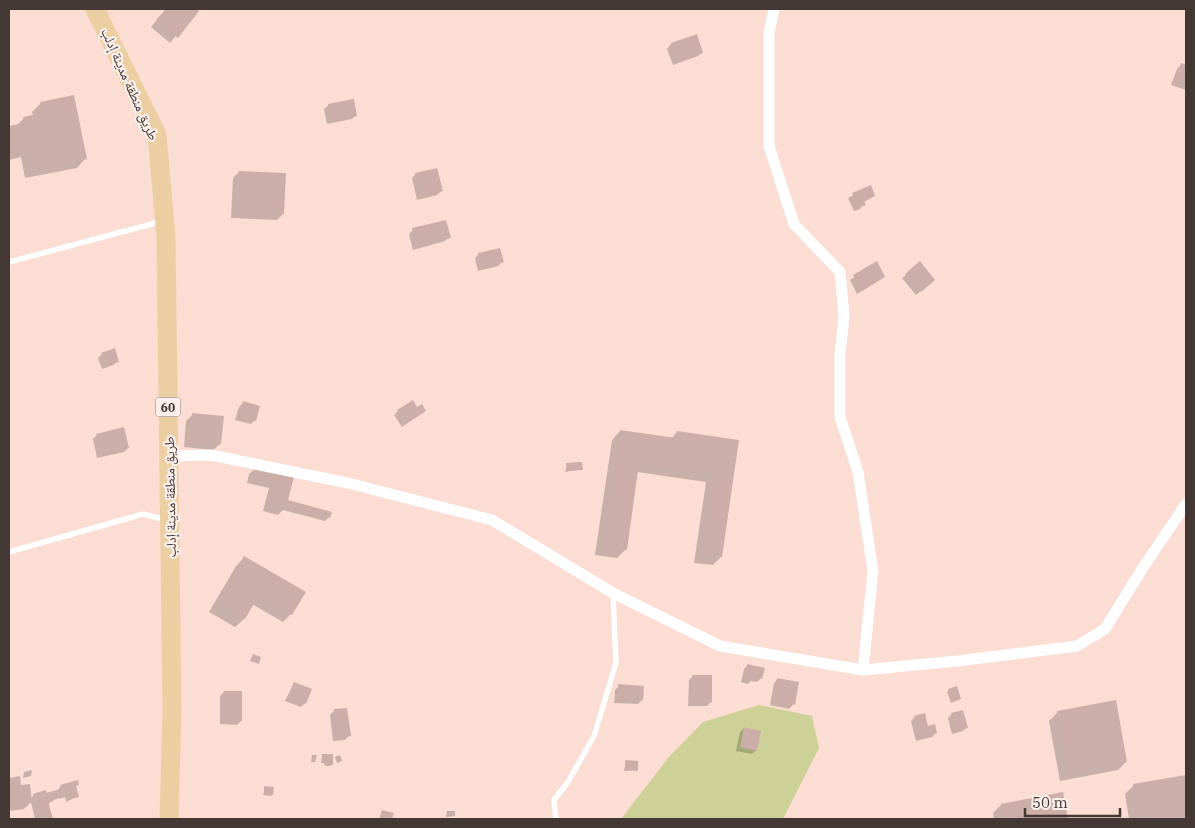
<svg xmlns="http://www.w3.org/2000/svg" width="1195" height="828" font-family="'IBM Plex Serif','Noto Naskh Arabic',serif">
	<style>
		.green { fill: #ced197 }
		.shadow { fill: #0003 }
		.building { fill: #ccaea9 }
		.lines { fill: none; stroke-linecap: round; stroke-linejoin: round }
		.lane { stroke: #fff; stroke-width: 5.5 }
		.street { stroke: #fff; stroke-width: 11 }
		.primary { stroke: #ebcfa3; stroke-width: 19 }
		.labels { text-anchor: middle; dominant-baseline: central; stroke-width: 4.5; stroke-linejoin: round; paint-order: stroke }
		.shield { fill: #fbefeb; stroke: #7a6f6a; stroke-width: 1 }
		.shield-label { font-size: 12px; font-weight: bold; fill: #433833 }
		.street-label { font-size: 14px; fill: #433833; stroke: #fbefeb }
	</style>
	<rect width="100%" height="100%" fill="#fbddd3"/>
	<path class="green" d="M 759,705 L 812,716 L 819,748 L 783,819 L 621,819 L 668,758 L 703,722 Z"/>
	<g class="shadow">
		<path d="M 166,9 L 194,9 L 197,11 L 170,43 L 151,27 Z"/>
		<path d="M 696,36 L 702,52 L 698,56 L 673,65 L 667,49 L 671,44 Z"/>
		<path d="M 1181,65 L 1186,67 L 1186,90 L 1171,85 L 1177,69 Z"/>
		<path d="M 41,103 L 85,159 L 77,168 L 25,178 L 21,157 L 9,160 L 9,128 L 16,126 L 24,118 L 33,116 L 32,112 Z"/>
		<path d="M 329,105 L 356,115 L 352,119 L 327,124 L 324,109 Z"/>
		<path d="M 239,172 L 283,214 L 277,220 L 231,218 L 233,178 Z"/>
		<path d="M 416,174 L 441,191 L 437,195 L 417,200 L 412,178 Z"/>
		<path d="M 870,187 L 874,196 L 864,202 L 860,209 L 854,211 L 848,198 Z"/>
		<path d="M 413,230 L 449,237 L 445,241 L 413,250 L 409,234 Z"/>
		<path d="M 479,254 L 502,262 L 498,266 L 478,271 L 475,258 Z"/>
		<path d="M 876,263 L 884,277 L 857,294 L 850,280 Z"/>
		<path d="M 906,275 L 930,283 L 916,295 L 902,278 Z"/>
		<path d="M 102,354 L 117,361 L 113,365 L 102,369 L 98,358 Z"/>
		<path d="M 243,403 L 255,420 L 251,424 L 235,420 L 239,407 Z"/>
		<path d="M 417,408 L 425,411 L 402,427 L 394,415 L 398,411 Z"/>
		<path d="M 193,414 L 220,444 L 213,450 L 184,447 L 186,421 Z"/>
		<path d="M 620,431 L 671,439 L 677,432 L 738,441 L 721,557 L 713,565 L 694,563 L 706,482 L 637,472 L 626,549 L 617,558 L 595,555 L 612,440 Z"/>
		<path d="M 97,435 L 128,448 L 124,452 L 97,458 L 93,439 Z"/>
		<path d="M 567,465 L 581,469 L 565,472 Z"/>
		<path d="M 256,468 L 292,478 L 285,504 L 329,517 L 325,521 L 283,510 L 278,515 L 263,511 L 269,488 L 247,483 L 249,474 Z"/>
		<path d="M 245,557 L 291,614 L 283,622 L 252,604 L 244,619 L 235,627 L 209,612 L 236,566 Z"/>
		<path d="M 748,665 L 761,678 L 757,682 L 751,681 L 748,684 L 741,682 L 744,669 Z"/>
		<path d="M 693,676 L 711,702 L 707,706 L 688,706 L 689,680 Z"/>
		<path d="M 778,679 L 793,705 L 789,709 L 770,705 L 774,683 Z"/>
		<path d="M 294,683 L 305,703 L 301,707 L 285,701 Z"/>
		<path d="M 619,686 L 642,700 L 638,704 L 614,703 L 615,690 Z"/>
		<path d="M 949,690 L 960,699 L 951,703 L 947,692 Z"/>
		<path d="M 224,692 L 241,721 L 237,725 L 220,724 L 220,696 Z"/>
		<path d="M 334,711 L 349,736 L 345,740 L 333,741 L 330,715 Z"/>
		<path d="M 1058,712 L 1126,762 L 1118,770 L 1060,781 L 1049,721 Z"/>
		<path d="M 952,714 L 967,727 L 963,731 L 952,734 L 948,718 Z"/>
		<path d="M 915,717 L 927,727 L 936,733 L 932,737 L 916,741 L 911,721 Z"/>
		<path d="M 744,728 L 756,750 L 752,754 L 736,751 L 740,732 Z"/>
		<path d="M 312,755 L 317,755 L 315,762 L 311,762 Z"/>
		<path d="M 340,755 L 342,761 L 337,763 L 335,757 Z"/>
		<path d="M 322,756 L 332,764 L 330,766 L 325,766 L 324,763 L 321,763 Z"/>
		<path d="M 626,762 L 636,770 L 624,771 Z"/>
		<path d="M 32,770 L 31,776 L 23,778 L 24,772 Z"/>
		<path d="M 1186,776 L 1186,819 L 1129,819 L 1125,794 L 1134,785 Z"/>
		<path d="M 19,778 L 20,786 L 30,799 L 34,795 L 57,791 L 61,786 L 75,787 L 78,796 L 66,802 L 65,797 L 59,799 L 59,797 L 48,804 L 52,819 L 35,819 L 31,802 L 24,809 L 9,811 L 9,779 Z"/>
		<path d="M 265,788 L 272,795 L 271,796 L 263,795 Z"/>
		<path d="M 1062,794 L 1067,819 L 994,819 L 993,813 L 1001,805 Z"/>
		<path d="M 382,811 L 392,814 L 391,819 L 379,819 Z"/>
		<path d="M 447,811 L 455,811 L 455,816 L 446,817 Z"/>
	</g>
	<g class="building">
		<path d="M 166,9 L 196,9 L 199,11 L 178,38 L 156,20 Z"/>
		<path d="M 697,34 L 703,53 L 677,62 L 671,43 Z"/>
		<path d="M 1181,63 L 1186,65 L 1186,85 L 1174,81 Z"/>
		<path d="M 74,95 L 87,159 L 34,170 L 30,150 L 14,153 L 9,126 L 25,123 L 23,117 L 43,113 L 40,102 Z"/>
		<path d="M 354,99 L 357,116 L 331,121 L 328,104 Z"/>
		<path d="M 437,168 L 443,191 L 421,196 L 415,173 Z"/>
		<path d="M 239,171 L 286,173 L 284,214 L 237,212 Z"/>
		<path d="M 871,185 L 875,196 L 864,201 L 866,205 L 858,208 L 852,193 Z"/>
		<path d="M 446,220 L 451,238 L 417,246 L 412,228 Z"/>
		<path d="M 500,248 L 504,262 L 482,268 L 478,253 Z"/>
		<path d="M 877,261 L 885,277 L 862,291 L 853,275 Z"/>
		<path d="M 920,261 L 935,280 L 921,292 L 905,274 Z"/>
		<path d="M 115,348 L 119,362 L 106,366 L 101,353 Z"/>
		<path d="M 413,400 L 417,407 L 422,404 L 426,411 L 406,424 L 397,410 Z"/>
		<path d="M 243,401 L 260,406 L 256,421 L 239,416 Z"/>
		<path d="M 192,413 L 224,416 L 221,444 L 190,441 Z"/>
		<path d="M 124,427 L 129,448 L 101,455 L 96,434 Z"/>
		<path d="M 620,430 L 676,438 L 677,431 L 739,440 L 722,557 L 702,554 L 714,474 L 639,463 L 627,550 L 603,547 Z"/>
		<path d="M 582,462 L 583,470 L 567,471 L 566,463 Z"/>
		<path d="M 255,467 L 294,477 L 288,500 L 332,512 L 330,518 L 286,506 L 285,509 L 268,505 L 274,482 L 253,476 Z"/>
		<path d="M 244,556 L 306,592 L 292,615 L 259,595 L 245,619 L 217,603 Z"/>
		<path d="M 253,654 L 261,657 L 259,664 L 250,661 Z"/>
		<path d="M 747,664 L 765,668 L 762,679 L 754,677 L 753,681 L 744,679 Z"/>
		<rect x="692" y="675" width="20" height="27"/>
		<path d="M 777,678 L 799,682 L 795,705 L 773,701 Z"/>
		<path d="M 294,682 L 312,689 L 306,704 L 288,697 Z"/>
		<path d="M 618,684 L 644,686 L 643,700 L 618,699 Z"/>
		<path d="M 957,686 L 961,699 L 952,702 L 948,689 Z"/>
		<path d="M 224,691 L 242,691 L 242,721 L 223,721 Z"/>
		<path d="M 1116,700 L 1127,762 L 1069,773 L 1057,711 Z"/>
		<path d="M 347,708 L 351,736 L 337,738 L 334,709 Z"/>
		<path d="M 963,710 L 968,728 L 956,731 L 951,713 Z"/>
		<path d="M 925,713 L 928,726 L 935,724 L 937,733 L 920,737 L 914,716 Z"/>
		<path d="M 744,727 L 761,731 L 757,751 L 740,747 Z"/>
		<path d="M 322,754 L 333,754 L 333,765 L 326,765 L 326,762 L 322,762 Z"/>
		<path d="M 625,760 L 638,761 L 638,771 L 625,770 Z"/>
		<path d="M 1186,775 L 1186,819 L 1139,819 L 1133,784 Z"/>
		<path d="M 20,776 L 21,785 L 30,784 L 32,803 L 9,806 L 9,778 Z"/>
		<path d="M 78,780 L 79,785 L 76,786 L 79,797 L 70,799 L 69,794 L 63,796 L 60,785 Z"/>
		<path d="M 264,786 L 274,787 L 273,795 L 264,794 Z"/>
		<path d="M 46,790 L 46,793 L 57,790 L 59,798 L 48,801 L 53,819 L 40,819 L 33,794 Z"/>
		<path d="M 1063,792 L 1068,819 L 1004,819 L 1001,804 Z"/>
		<path d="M 382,810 L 394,813 L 392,819 L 380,818 Z"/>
	</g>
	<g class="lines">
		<g class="lane">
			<path d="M 9,262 L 163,221"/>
			<path d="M 9,552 L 143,514 L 166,520"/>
			<path d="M 556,819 L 554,800 L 568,782 L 594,736 L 616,663 L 613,593"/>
		</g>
		<g class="street">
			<path d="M 774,9 L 769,33 L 769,146 L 794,224 L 840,272 L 844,316 L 840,354 L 840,417 L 858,472 L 873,571 L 863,670"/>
			<path d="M 169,456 L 211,455 L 348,483 L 492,520 L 613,593 L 720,646 L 863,670 L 957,661 L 1077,646 L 1105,629 L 1142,569 L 1186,504"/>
		</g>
		<path class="primary" d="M 95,9 L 157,135 L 166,237 L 172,711 L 169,819"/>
	</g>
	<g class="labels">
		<rect class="shield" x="155.5" y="397.5" width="25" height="19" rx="4"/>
		<g class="shield-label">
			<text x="168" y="407">60</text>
		</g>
		<g class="street-label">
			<text transform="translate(130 84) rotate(66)">طريق منطقة مدينة إدلب</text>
			<text transform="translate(170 497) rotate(-91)">طريق منطقة مدينة إدلب</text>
		</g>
	</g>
	<rect width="1195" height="828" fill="none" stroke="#433833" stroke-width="20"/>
	<path d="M1025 808v8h95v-8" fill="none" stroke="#433833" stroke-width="2.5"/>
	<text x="1032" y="808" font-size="15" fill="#433833" stroke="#fbefeb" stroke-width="4" paint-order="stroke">50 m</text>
</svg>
